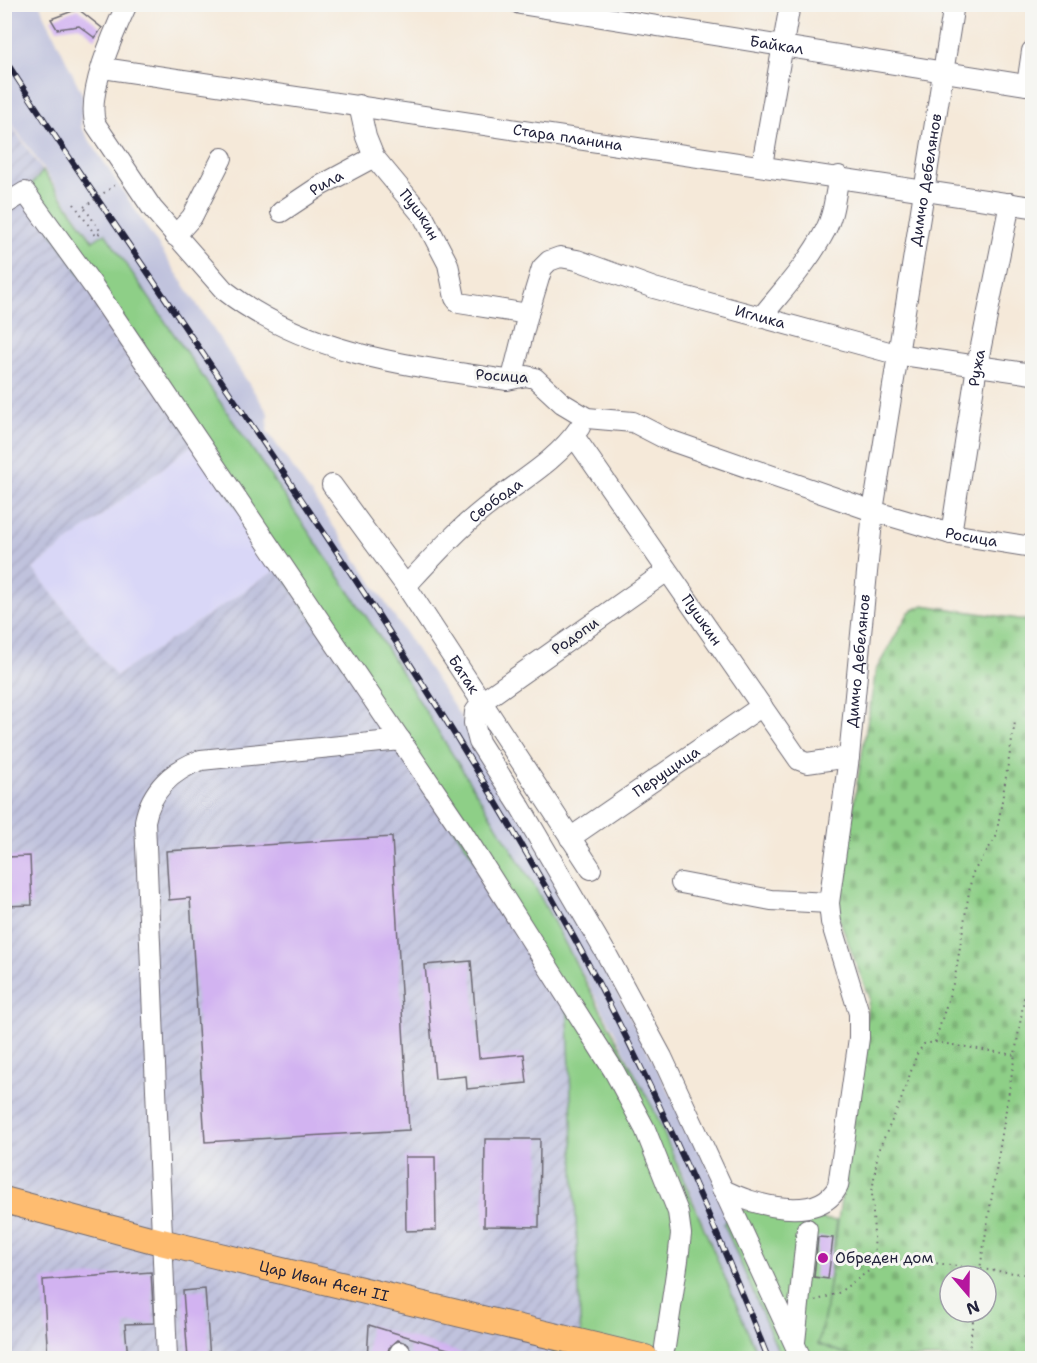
<svg xmlns="http://www.w3.org/2000/svg" width="1037" height="1363" font-family="'Shantell Sans',sans-serif">
	<style>
		.built { fill: #d9d7f7 }
		.industrial { fill: url(#industrial-furrows) }
		.railway { fill: #c0c2dd }
		.grass { fill: #8ecf87; stroke: #587861; stroke-width: 1.5 }
		.cemetery { fill: url(#cemetery-stones); stroke: #587861; stroke-width: 1.5; fill-rule: evenodd }
		.building { fill: #d2b3f1 }
		.lines { fill: none; stroke-linecap: round; stroke-linejoin: round }
		.minor-casing { stroke: #6c6872; stroke-width: 22 }
		.major-casing { stroke: #6c6872; stroke-width: 28 }
		.path { stroke: #6c6872; stroke-width: 2; stroke-dasharray: 1.5 4.5; stroke-linecap: butt }
		.minor { stroke: #fff; stroke-width: 20 }
		.major { stroke: #febc70; stroke-width: 26 }
		.rail-casing { stroke: #22223b; stroke-width: 6 }
		.rail { stroke: #f6f6f2; stroke-width: 4; stroke-dasharray: 11; stroke-linecap: butt }
		.path-bridge { stroke: #6c6872; stroke-width: 2; stroke-dasharray: 1.5 4.5; stroke-linecap: butt }
		.poi-dot { fill: #b5179e; stroke: #f6f6f2; stroke-width: 2 }
		.labels { text-anchor: middle; dominant-baseline: central; stroke-width: 6; stroke-linejoin: round; paint-order: stroke }
		.street-label { font-size: 15px; fill: #22223b; stroke: #f6f6f2 }
		.poi-label { font-size: 15px; fill: #22223b; stroke: #f6f6f2; text-anchor: start }
	</style>
	<defs>
		<pattern id="industrial-furrows" width="10" height="10" patternUnits="userSpaceOnUse" patternTransform="scale(1.5)"><rect width="10" height="10" fill="#c0c2dd"/><path d="M-1 1l2-2M0 10L10 0M9 11l2-2" fill="none" stroke="#a5a6bf"/></pattern>
		<pattern id="cemetery-stones" width="16" height="16" patternUnits="userSpaceOnUse" patternTransform="scale(1.5)"><rect width="16" height="16" fill="#8ecf87"/><path d="M2 7V4a2 2 0 0 1 4 0v3zM10 15v-3a2 2 0 0 1 4 0v3z" fill="#7ab175"/></pattern>
	</defs>
	<rect width="100%" height="100%" fill="#f6f6f2"/>
	<filter id="ink" filterUnits="userSpaceOnUse"><feTurbulence type="fractalNoise" baseFrequency=".0167" numOctaves="2"/><feDisplacementMap in="SourceGraphic" scale="12" xChannelSelector="R" yChannelSelector="G"/><feConvolveMatrix kernelMatrix="1 2 1 2 8 2 1 2 1" color-interpolation-filters="sRGB"/></filter>
	<filter id="wash" filterUnits="userSpaceOnUse"><feTurbulence type="fractalNoise" baseFrequency=".008" numOctaves="4" result="noise"/><feDisplacementMap in="SourceGraphic" scale="24" xChannelSelector="R" yChannelSelector="G"/><feGaussianBlur stdDeviation="1.35" result="paint"/><feColorMatrix in="noise" values="0 0 0 0 0 0 0 0 0 0 0 0 0 0 0 0 0 1.4 0 .05"/><feComposite in="paint" operator="in"/></filter>
	<g filter="url(#wash)">
		<rect width="100%" height="100%" fill="#f5e9d9"/>
		<path class="built" d="M 197,441 L 282,566 L 116,676 L 33,569 Z"/>
		<path class="industrial" d="M 4,114 L 43,171 L 25,192 L 197,441 L 33,569 L 116,676 L 282,566 L 567,996 L 581,1344 L 551,1337 L 554,1358 L 5,1358 Z"/>
		<path class="railway" d="M 4,5 L 40,5 L 83,96 L 81,127 L 268,413 L 267,431 L 361,566 L 521,808 L 730,1208 L 724,1224 L 781,1358 L 759,1358 L 685,1180 L 654,1110 L 613,1029 L 535,887 L 372,625 L 106,234 L 94,241 L 5,114 Z"/>
		<g class="grass">
			<path d="M 43,171 L 93,241 L 105,233 L 372,625 L 535,887 L 654,1110 L 759,1358 L 554,1358 L 551,1336 L 581,1343 L 567,996 L 25,192 Z"/>
			<path d="M 730,1208 L 837,1221 L 825,1314 L 818,1344 L 857,1358 L 781,1358 L 724,1224 Z"/>
		</g>
		<path class="cemetery" d="M 923,605 L 1032,621 L 1032,1358 L 857,1358 L 818,1344 L 825,1314 L 869,998 L 836,910 L 876,670 L 909,612 ZM 950,1276 L 986,1276 L 986,1312 L 950,1312 Z"/>
		<g id="blocks">
			<g class="building">
				<path d="M 78,9 L 102,28 L 95,38 L 79,26 L 57,29 L 51,19 Z"/>
				<path d="M 392,837 L 409,1130 L 205,1142 L 190,898 L 169,900 L 166,851 Z"/>
				<path d="M 30,856 L 32,905 L 4,906 L 4,882 L 9,882 L 8,857 Z"/>
				<path d="M 471,961 L 479,1058 L 524,1054 L 527,1083 L 467,1089 L 466,1076 L 435,1079 L 425,965 Z"/>
				<path d="M 485,1139 L 540,1139 L 539,1227 L 484,1226 Z"/>
				<path d="M 405,1157 L 435,1157 L 436,1230 L 406,1231 Z"/>
				<path d="M 818,1237 L 833,1238 L 828,1279 L 814,1277 Z"/>
				<path d="M 151,1272 L 154,1323 L 125,1324 L 128,1359 L 48,1359 L 43,1280 Z"/>
				<path d="M 205,1289 L 210,1359 L 188,1359 L 183,1291 Z"/>
				<path d="M 369,1325 L 471,1356 L 471,1359 L 410,1359 L 409,1345 L 398,1340 L 389,1348 L 386,1359 L 367,1359 Z"/>
			</g>
		</g>
	</g>
	<g filter="url(#ink)">
		<use href="#blocks" fill-opacity="0" stroke="#6c6872" stroke-width="1.5"/>
		<g class="lines">
			<defs>
				<g id="minor">
					<path id="s1" d="M 127,4 C 114,32 85,96 96,125 L 152,208 L 224,290 C 305,354 409,366 507,380 L 526,376 L 535,378 L 562,403 L 587,418 L 633,422 L 666,439 L 873,511 L 951,534 L 1032,547"/>
					<path id="s2" d="M 520,4 L 1032,86"/>
					<path id="s3" d="M 103,68 L 1032,207"/>
					<path d="M 1027,85 L 1032,51"/>
					<path id="s4" d="M 359,105 L 366,137 L 374,157 L 423,216 L 448,264 L 455,298 L 459,303 L 528,314 L 512,378"/>
					<path d="M 762,165 L 790,4"/>
					<path d="M 4,205 L 25,192 L 94,287 L 460,828 L 614,1071 L 645,1129 L 678,1212 L 681,1234 L 678,1260 L 665,1347"/>
					<path id="s5" d="M 281,212 L 320,186 L 374,157"/>
					<path d="M 175,236 L 192,217 L 222,158"/>
					<path id="s6" d="M 528,314 L 542,268 L 549,261 L 560,257 L 577,260 L 654,288 L 896,354 L 1032,374"/>
					<path d="M 763,315 C 784,289 809,262 825,231 C 834,215 835,195 839,176"/>
					<path id="s7" d="M 574,436 L 799,760 L 807,763 L 849,757"/>
					<path id="s8" d="M 332,485 L 406,586 L 591,869"/>
					<path id="s9" d="M 951,534 L 977,366 L 1010,203"/>
					<path d="M 667,571 L 483,701 L 475,712 L 474,723 L 479,742 L 521,808 L 607,955 L 662,1057 L 801,1358"/>
					<path id="s10" d="M 406,586 C 431,559 456,531 485,508 C 518,482 556,462 580,427"/>
					<path id="s11" d="M 570,838 L 762,706"/>
					<path d="M 681,883 L 771,900 L 829,903"/>
					<path id="s12" d="M 722,1189 C 751,1205 820,1224 838,1186 L 859,1038 L 859,1013 L 831,922 L 829,903 L 849,757 L 873,511 L 954,4"/>
					<path d="M 795,1342 L 807,1229"/>
					<path d="M 167,1358 L 145,821 C 151,790 173,770 201,760 L 401,740"/>
					<path d="M 398,1358 L 400,1352"/>
				</g>
				<g id="major">
					<path id="s13" d="M 4,1200 L 161,1242 L 645,1358"/>
				</g>
			</defs>
			<use href="#minor" class="minor-casing"/>
			<use href="#major" class="major-casing"/>
			<g class="path">
				<path d="M 74,204 L 96,236 L 101,232 L 84,207"/>
				<path d="M 1032,950 L 980,1269 L 1032,1275"/>
				<path d="M 935,1042 L 955,977 L 972,874 L 996,837 L 1015,722"/>
				<path d="M 873,1268 L 875,1257 L 872,1192 L 878,1151 L 900,1103 L 917,1054 L 924,1044 L 935,1042 L 1015,1055"/>
				<path d="M 815,1301 L 838,1293 L 873,1268 L 895,1262 L 912,1260 L 980,1269 L 979,1276"/>
				<path d="M 968,1358 L 974,1312"/>
				<path d="M 1024,1358 L 1032,1313"/>
			</g>
			<use href="#minor" class="minor"/>
			<use href="#major" class="major"/>
			<defs>
				<path id="rail" d="M 4,58 C 56,140 111,218 165,298 C 297,492 432,687 548,891 C 634,1041 705,1199 768,1358"/>
			</defs>
			<use href="#rail" class="rail-casing"/>
			<use href="#rail" class="rail"/>
			<path class="path-bridge" d="M 84,207 L 118,183"/>
		</g>
	</g>
	<circle class="poi-dot" cx="823" cy="1258" r="6"/>
	<g class="labels">
		<g class="street-label">
			<text stroke="none"><textPath href="#s2" startOffset="260">Байкал</textPath></text>
			<text stroke="none"><textPath href="#s3" startOffset="470">Стара планина</textPath></text>
			<text stroke="none"><textPath href="#s12" startOffset="1146">Димчо Дебелянов</textPath></text>
			<text stroke="none"><textPath href="#s5" startOffset="54">Рила</textPath></text>
			<text stroke="none"><textPath href="#s4" startOffset="128">Пушкин</textPath></text>
			<text stroke="none"><textPath href="#s6" startOffset="279">Иглика</textPath></text>
			<text stroke="none"><textPath href="#s9" startOffset="168">Ружа</textPath></text>
			<text transform="translate(502 376) rotate(3)">Росица</text>
			<text stroke="none"><textPath href="#s10" startOffset="124">Свобода</textPath></text>
			<text stroke="none"><textPath href="#s1" startOffset="1136">Росица</textPath></text>
			<text stroke="none"><textPath href="#s7" startOffset="224">Пушкин</textPath></text>
			<text transform="translate(575 636) rotate(-35)">Родопи</text>
			<text stroke="none"><textPath href="#s12" startOffset="660">Димчо Дебелянов</textPath></text>
			<text stroke="none"><textPath href="#s8" startOffset="231">Батак</textPath></text>
			<text stroke="none"><textPath href="#s11" startOffset="117">Перущица</textPath></text>
			<text stroke="none"><textPath href="#s13" startOffset="330">Цар Иван Асен II</textPath></text>
		</g>
		<g class="poi-label">
			<text x="835" y="1258">Обреден дом</text>
		</g>
	</g>
	<rect width="1037" height="1363" fill="none" stroke="#f6f6f2" stroke-width="24"/>
	<g transform="translate(968 1294) rotate(160)"><circle r="28" fill="#f6f6f2" stroke="#a1a1a9" stroke-width="1.5"/>
	<path d="M0-4.5L10 22L0 15L-10 22Z" fill="#b5179e"/>
	<text y="-9" font-size="16" font-weight="bold" text-anchor="middle" fill="#22223b">N</text>
	</g>
</svg>
